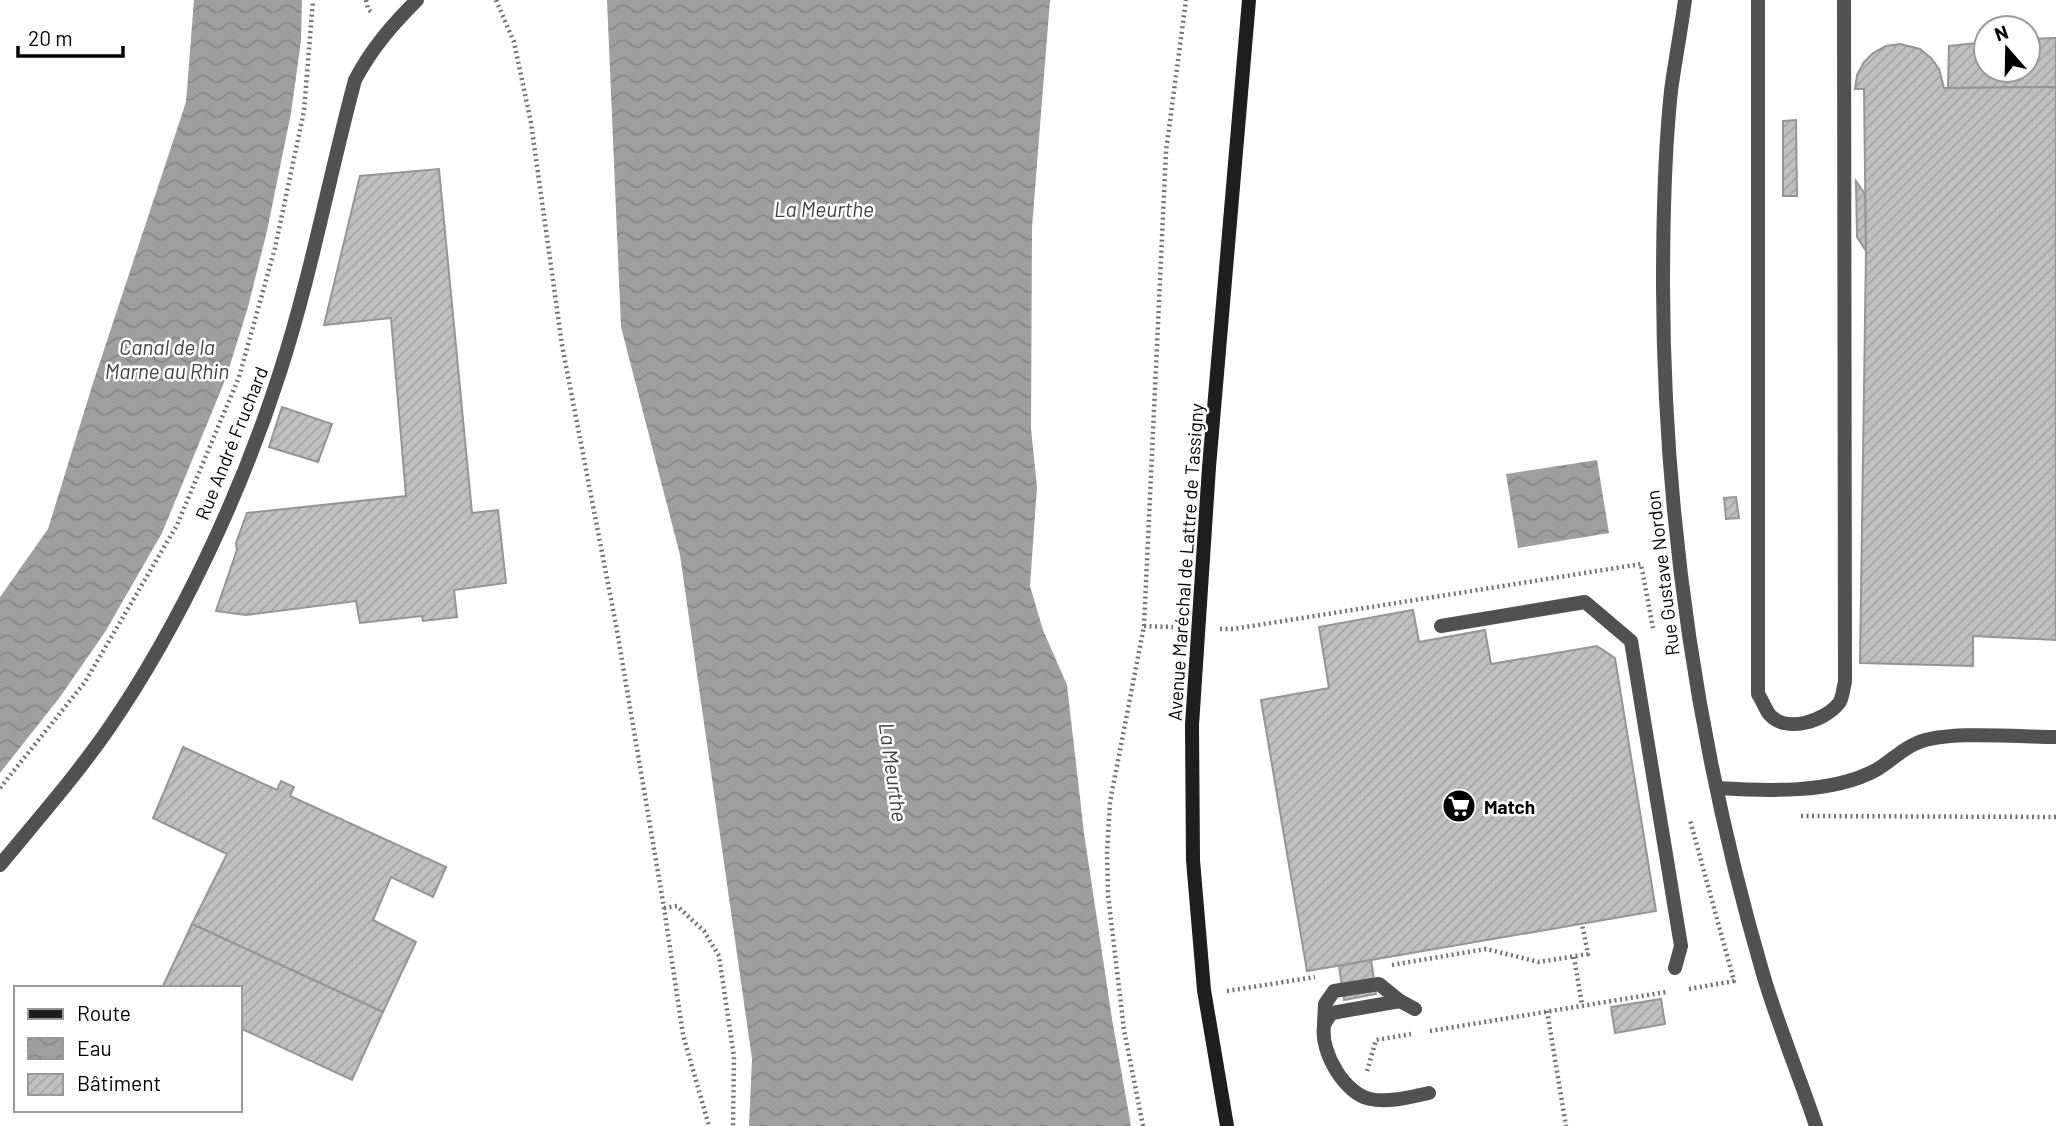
<svg xmlns="http://www.w3.org/2000/svg" width="2056" height="1126" font-family="Barlow,sans-serif">
	<style>
		.water { fill: url(#water-waves) }
		.building { fill: url(#building-hatch); stroke: #959595; stroke-width: 2 }
		.lines { fill: none; stroke-linecap: round; stroke-linejoin: round }
		.path { stroke: #737373; stroke-width: 4.5; stroke-dasharray: 2 3.5; stroke-linecap: butt }
		.lane { stroke: #515151; stroke-width: 14 }
		.street { stroke: #515151; stroke-width: 14 }
		.secondary { stroke: #1e1e1e; stroke-width: 14 }
		.labels { text-anchor: middle; dominant-baseline: central; stroke-width: 5; stroke-linejoin: round; paint-order: stroke }
		.street-label { font-size: 19px; fill: #000; stroke: #fff }
		.poi-label { font-size: 19px; font-weight: bold; fill: #000; stroke: #fff; text-anchor: start }
		.water-label { font-size: 21px; font-style: italic; fill: #404040; stroke: #fff }
	</style>
	<defs>
		<pattern id="water-waves" width="16" height="10" patternUnits="userSpaceOnUse" patternTransform="scale(1.75)"><rect width="16" height="10" fill="#9f9f9f"/><path d="M0 5q4-4 8 0t8 0" fill="none" stroke="#878787"/></pattern>
		<pattern id="building-hatch" width="6" height="6" patternUnits="userSpaceOnUse" patternTransform="scale(1.75)"><rect width="6" height="6" fill="#c0c0c0"/><path d="M-1 1l2-2M0 6l6-6M5 7l2-2" fill="none" stroke="#a3a3a3"/></pattern>
	</defs>
	<rect width="100%" height="100%" fill="#fff"/>
	<g class="water">
		<path d="M 194,0 L 302,0 L 301,41 L 291,113 L 267,231 L 248,307 L 226,378 L 162,533 L 105,632 L 60,697 L 0,773 L 0,597 L 48,529 L 93,383 L 186,102 Z"/>
		<path d="M 607,0 L 1050,0 L 1032,227 L 1031,429 L 1037,487 L 1030,586 L 1043,630 L 1067,685 L 1084,833 L 1112,1019 L 1131,1126 L 749,1126 L 752,1059 L 680,555 L 621,327 Z"/>
		<path d="M 1597,460 L 1609,533 L 1518,548 L 1506,474 Z"/>
	</g>
	<g class="building">
		<path d="M 2056,38 L 2056,87 L 1948,88 L 1949,46 L 1986,42 L 1986,70 L 2028,70 L 2028,39 Z"/>
		<path d="M 1900,44 L 1920,49 L 1931,58 L 1939,69 L 1944,88 L 2056,87 L 2056,640 L 1973,636 L 1973,666 L 1860,663 L 1866,251 L 1864,89 L 1855,89 L 1857,75 L 1864,62 L 1873,53 L 1886,46 Z"/>
		<path d="M 1796,120 L 1797,196 L 1783,196 L 1783,121 Z"/>
		<path d="M 439,169 L 472,513 L 498,510 L 506,583 L 454,590 L 457,617 L 423,621 L 422,616 L 360,623 L 356,601 L 246,615 L 216,611 L 237,550 L 236,543 L 247,513 L 406,496 L 391,318 L 324,325 L 360,176 Z"/>
		<path d="M 1856,181 L 1865,194 L 1866,251 L 1857,237 Z"/>
		<path d="M 282,407 L 332,424 L 318,462 L 269,447 Z"/>
		<path d="M 1736,497 L 1739,518 L 1726,519 L 1724,498 Z"/>
		<path d="M 1413,610 L 1419,642 L 1485,630 L 1491,664 L 1597,646 L 1615,658 L 1656,911 L 1307,971 L 1261,700 L 1329,688 L 1319,627 Z"/>
		<path d="M 183,747 L 277,790 L 281,781 L 294,787 L 290,796 L 446,867 L 433,897 L 391,877 L 373,920 L 416,942 L 383,1012 L 192,924 L 227,854 L 153,818 Z"/>
		<path d="M 192,924 L 383,1012 L 352,1080 L 240,1028 L 240,988 L 162,988 Z"/>
		<path d="M 1371,960 L 1376,994 L 1344,1000 L 1339,966 Z"/>
		<path d="M 1661,999 L 1665,1024 L 1615,1033 L 1611,1007 Z"/>
	</g>
	<g class="lines">
		<g class="path">
			<path d="M 366,0 L 368,9 L 373,14"/>
			<path d="M 496,0 L 514,42 L 531,123 L 562,345 L 616,625 L 664,908 L 683,1035 L 709,1126"/>
			<path d="M 1144,626 L 1173,627"/>
			<path d="M 1220,629 L 1233,629 L 1641,564 L 1653,628"/>
			<path d="M 0,788 L 85,682 L 177,525 L 239,377 L 275,248 L 304,111 L 313,0"/>
			<path d="M 1801,816 L 2056,817"/>
			<path d="M 664,908 L 677,906 L 704,931 L 719,956 L 734,1057 L 733,1126"/>
			<path d="M 1574,957 L 1582,1005"/>
			<path d="M 1392,965 L 1486,949 L 1539,962 L 1588,954 L 1582,924"/>
			<path d="M 1689,989 L 1734,981 L 1690,820"/>
			<path d="M 1227,991 L 1315,977"/>
			<path d="M 1547,1011 L 1566,1126"/>
			<path d="M 1430,1031 L 1666,992"/>
			<path d="M 1367,1071 L 1376,1040 L 1411,1034"/>
			<path d="M 1143,1126 L 1124,1030 L 1108,895 L 1107,852 L 1110,802 L 1144,626 L 1166,151 L 1186,0"/>
		</g>
		<g class="lane">
			<path d="M 1758,0 L 1758,694 C 1762,700 1765,708 1769,714 C 1786,734 1825,721 1839,703 C 1843,698 1843,688 1845,682 L 1844,0"/>
			<path d="M 1441,626 L 1585,602 L 1631,641 L 1681,946 L 1675,968"/>
			<path d="M 1717,788 C 1766,791 1832,794 1876,770 C 1890,762 1902,749 1917,743 C 1947,730 2020,737 2056,737"/>
			<path d="M 1415,1009 L 1400,1001 L 1332,1013 C 1329,1017 1325,1021 1324,1026 C 1320,1052 1345,1094 1370,1099 C 1389,1103 1410,1097 1429,1093"/>
			<path d="M 1324,1024 L 1325,1004 L 1334,991 L 1379,984 L 1400,1001"/>
		</g>
		<g class="street">
			<path d="M 1685,0 C 1681,30 1675,61 1671,91 C 1664,156 1663,222 1663,287 C 1664,519 1698,751 1763,974 C 1778,1025 1799,1075 1816,1126"/>
			<path d="M 0,865 C 37,820 76,776 109,728 C 180,625 242,491 280,372 C 311,276 329,177 355,80 C 372,48 392,25 417,0"/>
		</g>
		<path class="secondary" d="M 1227,1126 L 1204,990 L 1193,860 L 1192,725 L 1209,467 L 1249,0"/>
	</g>
	<defs>
		<symbol id="supermarket-disc" viewBox="-11 -11 22 22"><circle r="9.5" fill="#000" stroke="#fff"/><path d="M-6-5.5h2.5l.6 2H6L4.5 2H-2.5L-4.4-4H-6ZM-1.5 3.2a1.3 1.3 0 1 0 .1 0ZM3 3.2a1.3 1.3 0 1 0 .1 0Z" fill="#fff"/></symbol>
	</defs>
	<g fill-rule="evenodd">
		<use href="#supermarket-disc" x="1440" y="787" width="38" height="38"/>
	</g>
	<g class="labels">
		<g class="street-label">
			<text transform="translate(231 443) rotate(-68)">Rue André Fruchard</text>
			<text transform="translate(1185 562) rotate(-86)">Avenue Maréchal de Lattre de Tassigny</text>
			<text transform="translate(1662 573) rotate(-97)">Rue Gustave Nordon</text>
		</g>
		<g class="poi-label">
			<text x="1484" y="806">Match</text>
		</g>
		<g class="water-label">
			<text x="824" y="208">La Meurthe</text>
			<text x="167" y="346">Canal de la<tspan x="167" dy="24">Marne au Rhin</tspan></text>
			<text transform="translate(894 772) rotate(82)">La Meurthe</text>
		</g>
	</g>
	<rect x="14" y="986" width="228" height="126" fill="#ffffff" stroke="#999999" stroke-width="2"/>
	<rect x="28" y="1009" width="35" height="10" fill="#1e1e1e" stroke="#999999" stroke-width="2"/>
	<text x="77" y="1021" font-size="21" fill="#000000">Route</text>
	<rect x="28" y="1038" width="35" height="21" fill="url(#water-waves)" stroke="#999999" stroke-width="2"/>
	<text x="77" y="1056" font-size="21" fill="#000000">Eau</text>
	<rect x="28" y="1074" width="35" height="21" fill="url(#building-hatch)" stroke="#999999" stroke-width="2"/>
	<text x="77" y="1091" font-size="21" fill="#000000">Bâtiment</text>
	<g transform="translate(2007 49) rotate(340)"><circle r="33" fill="#ffffff" stroke="#999999" stroke-width="2"/>
	<path d="M0-5L12 26L0 18L-12 26Z" fill="#000000"/>
	<text y="-10" font-size="19" font-weight="bold" text-anchor="middle" fill="#000000">N</text>
	</g>
	<path d="M18 46v10h105v-10" fill="none" stroke="#000000" stroke-width="3.5"/>
	<text x="28" y="46" font-size="21" fill="#000000" stroke="#ffffff" stroke-width="5" paint-order="stroke">20 m</text>
</svg>
